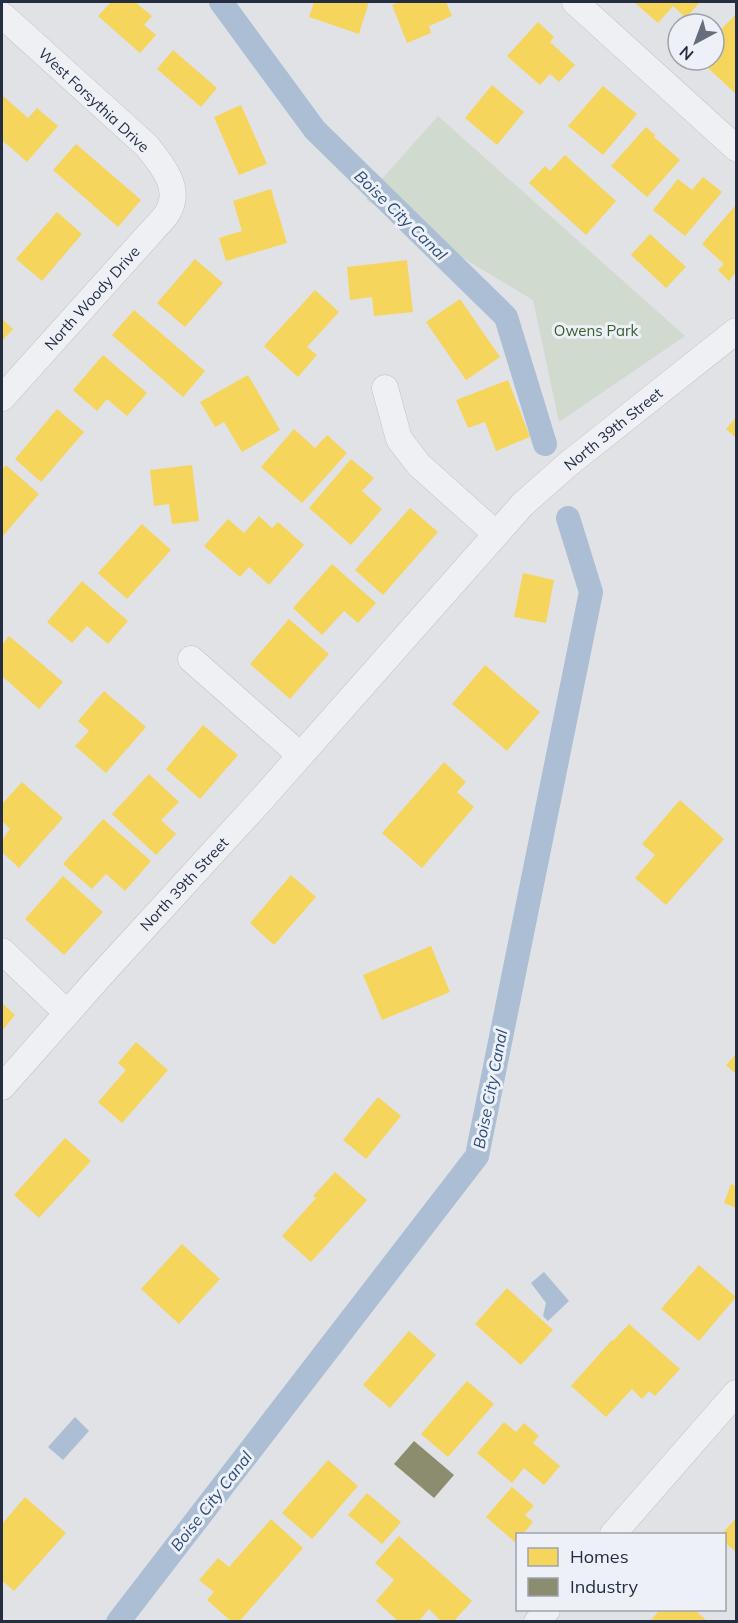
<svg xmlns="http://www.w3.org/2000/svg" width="738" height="1623" font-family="Mulish,sans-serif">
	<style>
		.green { fill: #d0dacf }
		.water { fill: #abbed4 }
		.homes { fill: #f6d55c }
		.industry { fill: #8c8c6e }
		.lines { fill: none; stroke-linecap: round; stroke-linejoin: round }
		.canal { stroke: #abbed4; stroke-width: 24 }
		.minor-casing { stroke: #bec0c4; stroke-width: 27 }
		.minor { stroke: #eff0f3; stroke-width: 26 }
		.labels { text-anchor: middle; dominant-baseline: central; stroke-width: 6; stroke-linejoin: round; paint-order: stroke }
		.street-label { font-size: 15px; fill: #252e41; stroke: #edf0f6 }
		.park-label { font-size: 15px; fill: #385e31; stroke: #edf0f6 }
		.water-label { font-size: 16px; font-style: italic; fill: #2b4c79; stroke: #edf0f6 }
	</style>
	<rect width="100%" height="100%" fill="#e0e2e6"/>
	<path class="green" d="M 438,116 L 685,336 L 559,422 L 533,300 L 366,200 L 373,189 Z"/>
	<g class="water">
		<path d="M 544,1272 L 569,1301 L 548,1321 L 543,1316 L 546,1303 L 531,1283 Z"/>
		<path d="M 75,1417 L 89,1431 L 63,1460 L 48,1447 Z"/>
	</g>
	<g class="homes">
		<path d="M 111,2 L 135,2 L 152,16 L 144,25 L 156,35 L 140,53 L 98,16 Z"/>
		<path d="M 314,2 L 369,2 L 359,34 L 309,17 Z"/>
		<path d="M 400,2 L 446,2 L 452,16 L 429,26 L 431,33 L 407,43 L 392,5 Z"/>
		<path d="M 634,2 L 700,2 L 686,18 L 673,6 L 658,23 Z"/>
		<path d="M 735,15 L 736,16 L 736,94 L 708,68 L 723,51 L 714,43 L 714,37 Z"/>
		<path d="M 538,22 L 554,37 L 550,42 L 575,65 L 559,82 L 550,74 L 540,85 L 507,56 Z"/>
		<path d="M 173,50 L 217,88 L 201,107 L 157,69 Z"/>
		<path d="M 492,85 L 524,112 L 497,145 L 465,118 Z"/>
		<path d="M 603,86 L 637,114 L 603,155 L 568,126 Z"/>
		<path d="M 2,95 L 28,118 L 37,108 L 58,126 L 27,162 L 2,140 Z"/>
		<path d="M 241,105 L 267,164 L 239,175 L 214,117 Z"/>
		<path d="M 646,127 L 655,135 L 654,137 L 680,160 L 647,197 L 611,166 Z"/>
		<path d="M 76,144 L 141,200 L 118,227 L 53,170 Z"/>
		<path d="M 565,155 L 616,201 L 586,235 L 529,183 L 545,166 L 550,171 Z"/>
		<path d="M 703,177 L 722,192 L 685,236 L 653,210 L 678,179 L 692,190 Z"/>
		<path d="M 271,189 L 287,243 L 226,261 L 219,238 L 242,231 L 233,201 Z"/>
		<path d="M 736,205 L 736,272 L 729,281 L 718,270 L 724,264 L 702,244 Z"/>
		<path d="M 57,212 L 82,234 L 42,281 L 16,259 Z"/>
		<path d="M 650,234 L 686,267 L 666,288 L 631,255 Z"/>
		<path d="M 195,259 L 223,283 L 185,327 L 157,303 Z"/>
		<path d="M 407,260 L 413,312 L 374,316 L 372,297 L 350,300 L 347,267 Z"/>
		<path d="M 315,290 L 339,312 L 307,347 L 317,355 L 298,377 L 264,346 Z"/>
		<path d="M 460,299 L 500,357 L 466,380 L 426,322 Z"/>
		<path d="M 134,310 L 205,371 L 183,397 L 112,335 Z"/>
		<path d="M 2,319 L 13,329 L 2,341 Z"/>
		<path d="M 103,355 L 147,393 L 127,416 L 107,399 L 97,411 L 73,390 Z"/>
		<path d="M 248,375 L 280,430 L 242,452 L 224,422 L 215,427 L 200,402 Z"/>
		<path d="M 508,380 L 530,437 L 496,451 L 485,422 L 468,428 L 456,400 Z"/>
		<path d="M 57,409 L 84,432 L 41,482 L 15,459 Z"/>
		<path d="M 736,417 L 736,438 L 726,429 Z"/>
		<path d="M 294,429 L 315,448 L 327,435 L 347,453 L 302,503 L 261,467 Z"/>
		<path d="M 351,459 L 374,478 L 362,491 L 382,509 L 351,545 L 309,508 Z"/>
		<path d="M 6,465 L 39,494 L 2,537 L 2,470 Z"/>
		<path d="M 192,465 L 199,521 L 172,524 L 169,504 L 154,506 L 150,470 Z"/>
		<path d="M 410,508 L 438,532 L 383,595 L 355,570 Z"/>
		<path d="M 259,516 L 272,528 L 278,522 L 304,545 L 269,585 L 249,567 L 240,577 L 204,546 L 228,519 L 244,533 Z"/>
		<path d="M 142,524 L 171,550 L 127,599 L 98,573 Z"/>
		<path d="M 332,564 L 376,603 L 358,623 L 344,611 L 322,635 L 293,608 Z"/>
		<path d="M 523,573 L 554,580 L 546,623 L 514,617 Z"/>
		<path d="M 82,581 L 128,621 L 108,644 L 87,626 L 72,643 L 47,622 Z"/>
		<path d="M 289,619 L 329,654 L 290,699 L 250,664 Z"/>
		<path d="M 9,636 L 63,682 L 39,709 L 2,676 L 2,645 Z"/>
		<path d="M 485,665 L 540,712 L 507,751 L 452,704 Z"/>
		<path d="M 104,691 L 146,727 L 106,773 L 75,746 L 89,731 L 78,721 Z"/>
		<path d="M 203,725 L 238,755 L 200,799 L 166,769 Z"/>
		<path d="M 444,762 L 466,782 L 457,792 L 474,807 L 422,868 L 382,833 Z"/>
		<path d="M 149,774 L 179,802 L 161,820 L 176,834 L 156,855 L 112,814 Z"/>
		<path d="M 22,782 L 63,818 L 19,868 L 2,852 L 2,840 L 10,829 L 2,821 L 2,804 Z"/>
		<path d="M 680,800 L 724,839 L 666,905 L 635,878 L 655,855 L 642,844 Z"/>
		<path d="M 103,819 L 151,861 L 125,891 L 106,874 L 92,889 L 63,864 Z"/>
		<path d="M 291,875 L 316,897 L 274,945 L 250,923 Z"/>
		<path d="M 63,876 L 103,912 L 64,955 L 25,919 Z"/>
		<path d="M 431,946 L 450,992 L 382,1020 L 363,975 Z"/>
		<path d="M 2,1003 L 15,1015 L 2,1031 Z"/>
		<path d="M 136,1042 L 168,1070 L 122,1123 L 98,1102 L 126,1070 L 118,1063 Z"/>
		<path d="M 736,1054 L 736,1074 L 726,1065 Z"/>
		<path d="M 378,1097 L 401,1116 L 366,1159 L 343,1140 Z"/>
		<path d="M 65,1138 L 91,1161 L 39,1218 L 14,1195 Z"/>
		<path d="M 335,1172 L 367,1200 L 311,1262 L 282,1236 L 316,1198 L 313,1196 Z"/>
		<path d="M 731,1184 L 736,1186 L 736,1208 L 724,1203 Z"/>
		<path d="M 182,1244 L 220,1279 L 179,1324 L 141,1289 Z"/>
		<path d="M 699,1265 L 736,1297 L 699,1341 L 661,1309 Z"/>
		<path d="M 507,1288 L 553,1330 L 521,1365 L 475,1324 Z"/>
		<path d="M 629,1324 L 680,1369 L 655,1396 L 649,1391 L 642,1399 L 632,1389 L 606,1417 L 571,1386 L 612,1340 L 613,1341 Z"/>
		<path d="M 409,1331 L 436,1355 L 390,1408 L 363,1385 Z"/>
		<path d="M 467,1381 L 494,1404 L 448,1457 L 421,1434 Z"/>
		<path d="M 504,1422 L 516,1432 L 524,1423 L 539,1436 L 533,1443 L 560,1466 L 544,1485 L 524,1468 L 512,1483 L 477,1453 Z"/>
		<path d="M 328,1460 L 358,1486 L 312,1539 L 282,1513 Z"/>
		<path d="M 512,1487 L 534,1506 L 525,1515 L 533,1522 L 523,1534 L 518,1534 L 518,1540 L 516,1543 L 486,1517 Z"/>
		<path d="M 367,1493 L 401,1522 L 382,1544 L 348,1515 Z"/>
		<path d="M 25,1497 L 66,1533 L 14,1591 L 4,1582 L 2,1585 L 2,1524 Z"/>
		<path d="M 736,1518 L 736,1552 L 724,1542 L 724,1534 L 722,1534 Z"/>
		<path d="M 271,1519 L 303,1548 L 239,1622 L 232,1622 L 207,1600 L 214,1592 L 199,1580 L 218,1558 L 229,1567 Z"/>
		<path d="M 399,1536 L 472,1601 L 453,1622 L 442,1622 L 429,1609 L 418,1622 L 399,1622 L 376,1601 L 394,1580 L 375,1563 Z"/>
		<path d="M 660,1610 L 695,1610 L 708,1622 L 649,1622 Z"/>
	</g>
	<path class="industry" d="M 414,1441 L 454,1475 L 434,1498 L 394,1464 Z"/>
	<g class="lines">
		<g class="canal">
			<path d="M 221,2 L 315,130 L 506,317 L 545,444"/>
			<path d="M 118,1622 L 477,1156 L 591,592 L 568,518"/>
		</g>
		<defs>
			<g id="minor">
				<path d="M 575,2 L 736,148"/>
				<path d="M 2,15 L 147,146 C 162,165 182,188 168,212 C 164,219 157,225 152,231 L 2,398"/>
				<path d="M 385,388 L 399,439 L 419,465 L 495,533"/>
				<path d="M 191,659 L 300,755"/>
				<path d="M 2,951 L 67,1013"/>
				<path d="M 2,1087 L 101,975 L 262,799 L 523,504 L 567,465 L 736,331"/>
				<path d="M 613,1534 L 736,1393"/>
				<path d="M 537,1622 L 547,1610"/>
			</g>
		</defs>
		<use href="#minor" class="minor-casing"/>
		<use href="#minor" class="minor"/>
	</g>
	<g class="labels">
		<g class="street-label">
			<text transform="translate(94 100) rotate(43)">West Forsythia Drive</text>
			<text transform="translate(92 298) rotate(-48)">North Woody Drive</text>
			<text transform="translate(613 429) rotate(-39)">North 39th Street</text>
			<text transform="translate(184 884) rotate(-47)">North 39th Street</text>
		</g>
		<g class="park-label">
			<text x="596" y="330">Owens Park</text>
		</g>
		<g class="water-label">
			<text transform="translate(401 215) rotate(44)">Boise City Canal</text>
			<text transform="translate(490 1089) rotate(-79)">Boise City Canal</text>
			<text transform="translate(211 1501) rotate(-52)">Boise City Canal</text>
		</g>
	</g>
	<rect width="738" height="1623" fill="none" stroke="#252e41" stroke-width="6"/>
	<rect x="516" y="1533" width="210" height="78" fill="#edf0f6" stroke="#9da2ae" stroke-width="1.5"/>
	<rect x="528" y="1548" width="30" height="18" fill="#f6d55c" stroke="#9da2ae" stroke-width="1.5"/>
	<text x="570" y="1563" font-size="18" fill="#252e41">Homes</text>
	<rect x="528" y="1578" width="30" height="18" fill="#8c8c6e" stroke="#9da2ae" stroke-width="1.5"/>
	<text x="570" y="1593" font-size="18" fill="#252e41">Industry</text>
	<g transform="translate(696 42) rotate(221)"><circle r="28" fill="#edf0f6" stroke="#9da2ae" stroke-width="1.5"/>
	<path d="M0-4.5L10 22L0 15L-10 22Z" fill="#666d7b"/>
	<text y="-9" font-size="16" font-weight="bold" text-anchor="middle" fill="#252e41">N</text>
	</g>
</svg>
